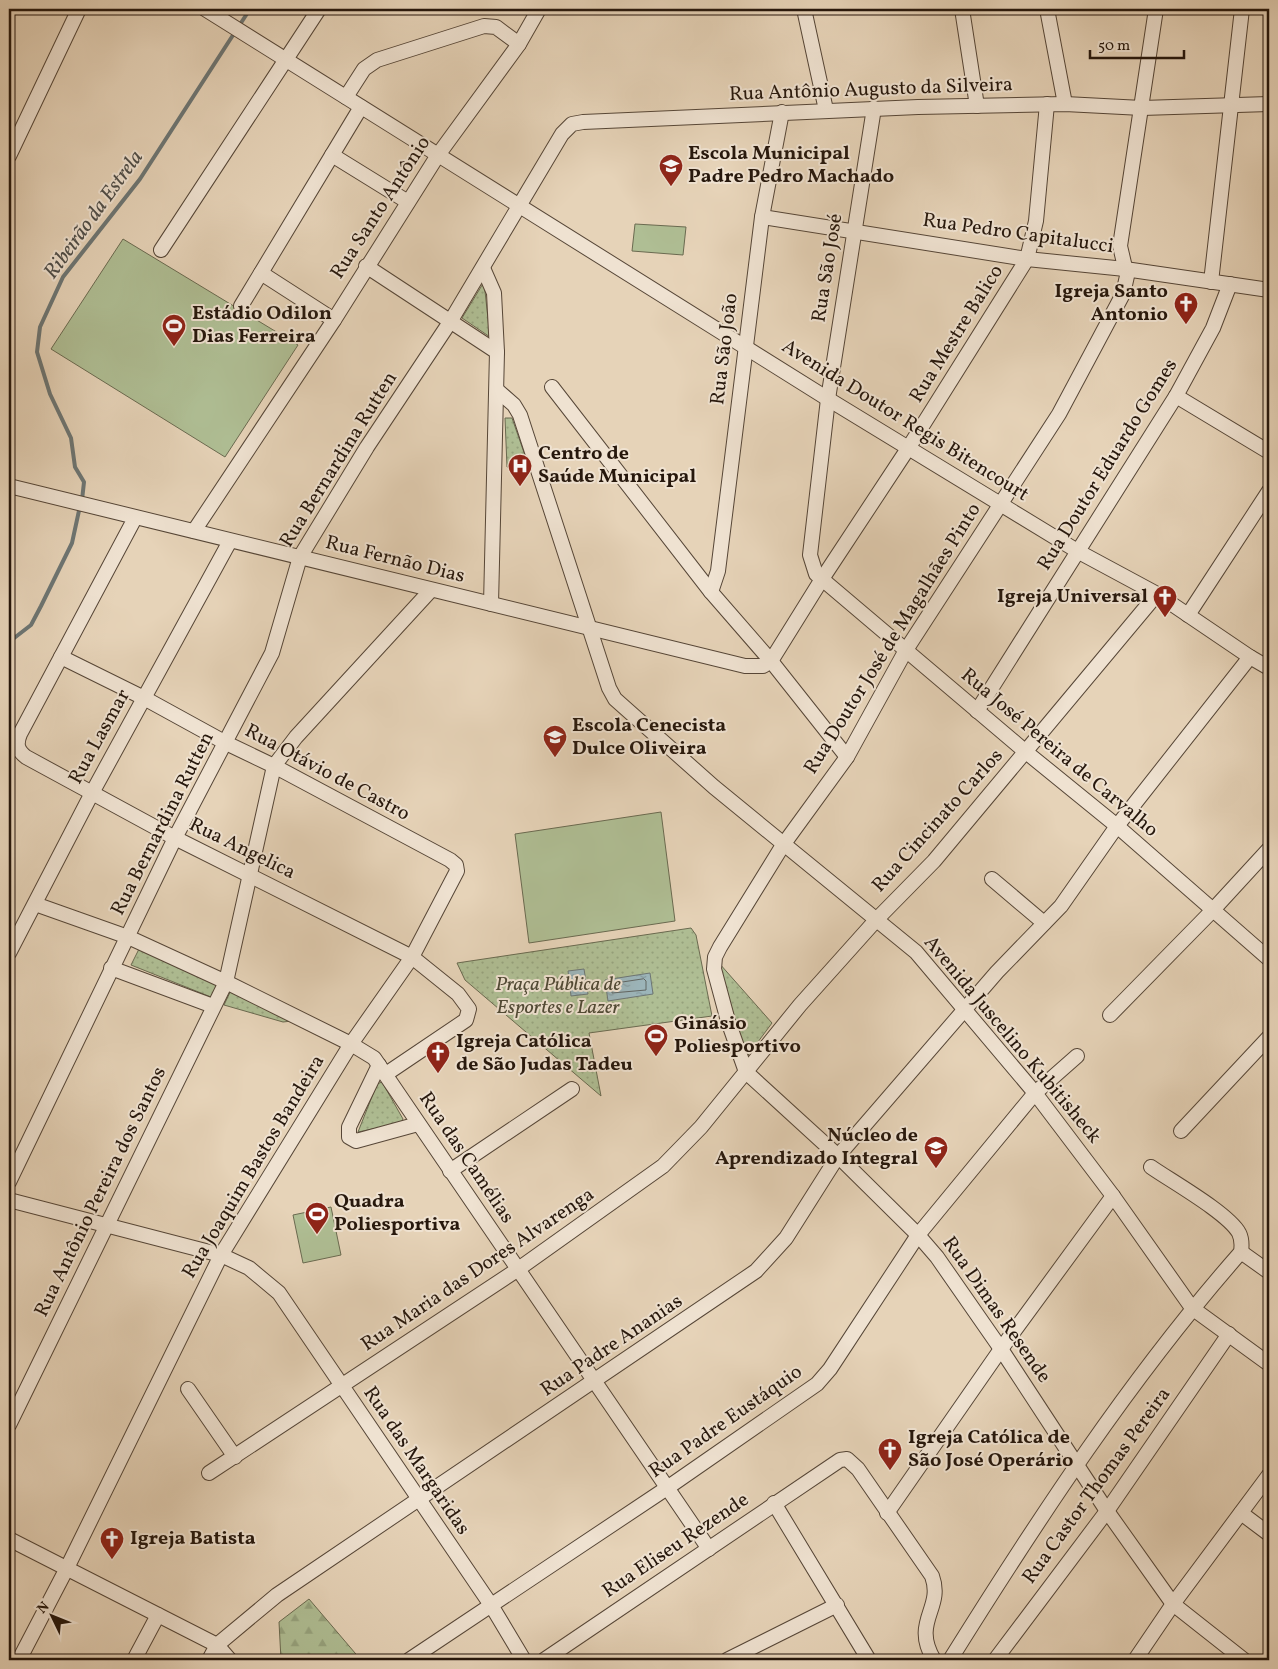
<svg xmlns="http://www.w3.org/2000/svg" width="1278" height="1669" font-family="Vollkorn,serif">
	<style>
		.grass { fill: url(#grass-dots); stroke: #6a6a50 }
		.forest { fill: url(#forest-firs); stroke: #6a6a50 }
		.garden { fill: #afbe94; stroke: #6a6a50 }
		.water { fill: url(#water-ripples); stroke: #6d7674 }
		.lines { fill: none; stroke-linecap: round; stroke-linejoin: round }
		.shore { stroke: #616663; stroke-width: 1 }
		.stream { stroke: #6d7674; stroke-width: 4 }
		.minor-casing { stroke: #564637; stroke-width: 16 }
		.minor { stroke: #efe2d1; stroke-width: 14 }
		.labels { text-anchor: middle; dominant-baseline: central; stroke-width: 4; stroke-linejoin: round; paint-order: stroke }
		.street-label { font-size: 20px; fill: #26170c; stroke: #efe2d1 }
		.poi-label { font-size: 20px; font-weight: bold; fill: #26170c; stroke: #efe2d1; text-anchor: start }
		.park-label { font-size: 20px; font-style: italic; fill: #4f4935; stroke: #efe2d1 }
		.water-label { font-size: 21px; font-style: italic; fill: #4f4e49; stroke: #efe2d1 }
	</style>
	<defs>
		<pattern id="grass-dots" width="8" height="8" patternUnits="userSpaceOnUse" patternTransform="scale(1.25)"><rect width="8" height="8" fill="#afbe94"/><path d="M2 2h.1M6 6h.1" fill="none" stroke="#96a37e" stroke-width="1.8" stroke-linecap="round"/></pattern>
		<pattern id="forest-firs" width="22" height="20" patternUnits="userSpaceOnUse" patternTransform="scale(1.25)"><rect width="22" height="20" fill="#afbe94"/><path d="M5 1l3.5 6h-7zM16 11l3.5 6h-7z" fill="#96a37e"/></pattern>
		<pattern id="water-ripples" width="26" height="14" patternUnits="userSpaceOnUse" patternTransform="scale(1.25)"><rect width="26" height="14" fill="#9cb5ba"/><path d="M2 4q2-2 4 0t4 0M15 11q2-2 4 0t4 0" fill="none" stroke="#869b9f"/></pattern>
	</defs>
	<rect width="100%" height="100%" fill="#e6d3b8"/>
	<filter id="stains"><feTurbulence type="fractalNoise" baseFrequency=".004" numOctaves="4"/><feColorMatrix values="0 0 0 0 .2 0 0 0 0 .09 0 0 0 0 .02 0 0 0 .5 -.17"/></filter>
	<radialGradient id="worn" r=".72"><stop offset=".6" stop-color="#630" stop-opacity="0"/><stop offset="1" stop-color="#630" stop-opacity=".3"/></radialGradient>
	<g class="grass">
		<path d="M 484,282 L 490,337 L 462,318 Z"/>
		<path d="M 505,418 L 512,418 L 529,467 L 507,467 Z"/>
		<path d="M 691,928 L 696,935 L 712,1016 L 589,1033 L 601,1096 L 465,980 L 457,963 Z"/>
		<path d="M 139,949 L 218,984 L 211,997 L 131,965 Z"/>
		<path d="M 719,963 L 772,1023 L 746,1058 Z"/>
		<path d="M 232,988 L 292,1021 L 283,1022 L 224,1005 Z"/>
		<path d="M 382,1082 L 403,1119 L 401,1123 L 358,1132 L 377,1084 Z"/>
	</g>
	<path class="forest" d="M 309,1599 L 361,1660 L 281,1660 L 279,1622 Z"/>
	<g class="garden">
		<path d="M 635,224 L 686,227 L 683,255 L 632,251 Z"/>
		<path d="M 123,239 L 298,345 L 225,457 L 51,349 Z"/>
		<path d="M 661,812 L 675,921 L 529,943 L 515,834 Z"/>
		<path d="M 331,1207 L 341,1255 L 303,1263 L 293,1215 Z"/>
	</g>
	<g class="water">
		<path d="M 584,969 L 588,994 L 571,996 L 568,971 Z"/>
		<path d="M 650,973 L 653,994 L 608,1001 L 605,980 Z"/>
	</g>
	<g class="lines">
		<path class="shore" d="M 644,979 L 646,981 L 646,990 L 612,993 L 612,984 Z"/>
		<g class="stream">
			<path d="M 239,26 L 250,9"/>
			<path d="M 82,500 L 84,482 L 75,467 L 71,438 L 50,394 L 37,352 L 40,327 L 63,277 L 140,179 L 235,32"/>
			<path d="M 9,642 L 31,625 L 41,606 L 72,543 L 80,506"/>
		</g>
		<defs>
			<g id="minor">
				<path d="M 205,9 L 828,399 L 1079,552 L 1157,594 L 1250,657 L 1269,668"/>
				<path d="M 804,9 L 826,110"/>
				<path d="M 962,9 L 977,106"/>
				<path d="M 1047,9 L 1065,104"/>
				<path d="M 1156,9 L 1120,246 L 1127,276 L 1123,294 L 1059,414 L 906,650 L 847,757 L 783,845 L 720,947 L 715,957 L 714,969 L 728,1021 L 746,1072 L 838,1156 L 918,1235 L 937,1257 L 1001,1349 L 1107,1511 L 1173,1604 L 1244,1660"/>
				<path d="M 346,97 L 364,69 L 377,60 L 484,26 L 496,27 L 519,44"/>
				<path d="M 874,108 L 828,399 L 810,555 L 816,574 L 1026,752 L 1117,826 L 1269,959"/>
				<path d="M 332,155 L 408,202"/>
				<path d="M 9,156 L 79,9"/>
				<path d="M 762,217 L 1027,259 L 1125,269 L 1269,290"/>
				<path d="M 161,250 L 319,9"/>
				<path d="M 366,266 L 497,352"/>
				<path d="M 483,268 L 494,293 L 497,352 L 491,604"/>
				<path d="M 261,273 L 334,320"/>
				<path d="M 1211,282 L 1242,9"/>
				<path d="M 241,306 L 361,107"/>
				<path d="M 552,387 L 711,592 L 771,661 L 847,757"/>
				<path d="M 498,391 L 514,405 L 520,415 L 609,688 L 615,699 L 714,787 L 916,952 L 1035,1093 L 1113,1196 L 1192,1308 L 1269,1364"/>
				<path d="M 1176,396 L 1269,452"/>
				<path d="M 9,486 L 745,666 L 763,666 L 771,661 L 822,579 L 909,447 L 1027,259 L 1036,221 L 1047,104"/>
				<path d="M 135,518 L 20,734 C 16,744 17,750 26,757 L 175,838 L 412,957 L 458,994 L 469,1009 L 466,1020 L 386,1074"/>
				<path d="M 194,531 L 334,320 L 438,155 L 519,44 L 539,9"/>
				<path d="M 711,592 L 718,571 L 762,217 L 782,112"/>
				<path d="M 1188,615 L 1269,491"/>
				<path d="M 977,711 L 1176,396 L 1213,328 L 1230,284"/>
				<path d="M 992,879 L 1044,923"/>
				<path d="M 35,904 L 128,937 L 226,982 L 351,1044 L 374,1058 L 709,1549"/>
				<path d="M 9,953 L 92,793 L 230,541"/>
				<path d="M 111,968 L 213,1006"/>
				<path d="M 1110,1015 L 1212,911 L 1269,849"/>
				<path d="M 379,1065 L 349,1127 L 349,1137 L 356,1141 L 418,1124"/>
				<path d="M 1181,1131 L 1269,1037"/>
				<path d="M 450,1171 L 572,1089"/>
				<path d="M 9,1182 L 175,838 L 272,653 L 300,557 L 367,447 L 450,322 L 562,134 L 572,124 L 583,122 L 918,107 L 1065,104 L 1142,108 L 1269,104"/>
				<path d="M 9,1200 L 221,1255 L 249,1268 L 279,1293 L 491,1605 L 524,1660"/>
				<path d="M 1241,1252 L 1269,1272"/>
				<path d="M 188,1389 L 235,1457"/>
				<path d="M 9,1425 L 226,982 L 274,766 L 296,737 L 431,590"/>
				<path d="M 209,1473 L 517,1270 L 663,1166 L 701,1127 L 800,1005 L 877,919 L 934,861 L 1157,594"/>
				<path d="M 774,1503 L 869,1660"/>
				<path d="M 887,1513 L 1001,1349 L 1113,1196"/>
				<path d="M 1241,1513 L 1269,1534"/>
				<path d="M 9,1539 L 217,1645 L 230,1660"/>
				<path d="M 19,1660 L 67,1568 L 221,1255 L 351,1044 L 412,957 L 457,871 L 456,865 L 450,860 L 274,766 L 226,743 L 144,698 L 61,657"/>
				<path d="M 134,1660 L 158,1615"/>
				<path d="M 209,1660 L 217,1645 L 277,1595 L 756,1271 L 786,1238 L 838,1156 L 997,972 L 1061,906 L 1117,826 L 1250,657"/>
				<path d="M 409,1660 L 667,1488 L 817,1384 L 830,1369 L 918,1235 L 1035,1093 L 1077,1056"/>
				<path d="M 544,1660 L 840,1460 L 847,1459 L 858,1469 L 932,1576 C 944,1609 911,1621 934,1660"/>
				<path d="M 727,1660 L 837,1605"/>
				<path d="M 950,1660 C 1038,1519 1131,1377 1241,1252 C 1242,1245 1242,1239 1239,1233 C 1228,1213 1171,1181 1151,1167"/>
				<path d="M 995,1660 L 1107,1511 L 1229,1334"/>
				<path d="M 1135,1660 L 1173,1604 L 1269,1475"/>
			</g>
		</defs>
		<use href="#minor" class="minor-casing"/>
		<use href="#minor" class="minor"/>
	</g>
	<defs>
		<symbol id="school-pin" viewBox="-11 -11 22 30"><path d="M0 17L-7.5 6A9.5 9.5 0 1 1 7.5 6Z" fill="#8f2418" stroke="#efe2d1"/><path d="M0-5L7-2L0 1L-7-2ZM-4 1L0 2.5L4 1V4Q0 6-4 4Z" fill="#fff"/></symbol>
		<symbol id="church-pin" viewBox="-11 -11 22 30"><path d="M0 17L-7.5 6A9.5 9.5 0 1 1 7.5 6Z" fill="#8f2418" stroke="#efe2d1"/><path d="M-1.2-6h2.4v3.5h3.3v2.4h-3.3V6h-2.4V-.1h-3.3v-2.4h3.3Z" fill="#fff"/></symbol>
		<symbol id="stadium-pin" viewBox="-11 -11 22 30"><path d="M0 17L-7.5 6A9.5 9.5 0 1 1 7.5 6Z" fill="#8f2418" stroke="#efe2d1"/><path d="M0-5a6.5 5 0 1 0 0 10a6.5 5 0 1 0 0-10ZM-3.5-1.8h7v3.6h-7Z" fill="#fff"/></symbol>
		<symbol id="hospital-pin" viewBox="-11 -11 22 30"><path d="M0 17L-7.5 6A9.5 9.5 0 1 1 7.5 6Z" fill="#8f2418" stroke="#efe2d1"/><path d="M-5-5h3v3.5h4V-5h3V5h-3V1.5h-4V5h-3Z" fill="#fff"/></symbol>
	</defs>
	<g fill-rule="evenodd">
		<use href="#school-pin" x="657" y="152" width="28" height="38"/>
		<use href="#church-pin" x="1172" y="290" width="28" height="38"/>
		<use href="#stadium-pin" x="160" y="312" width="28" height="38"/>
		<use href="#hospital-pin" x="506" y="452" width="28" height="38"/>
		<use href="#church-pin" x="1151" y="583" width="28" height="38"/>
		<use href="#school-pin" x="541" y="723" width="28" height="38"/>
		<use href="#stadium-pin" x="642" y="1022" width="28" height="38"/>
		<use href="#church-pin" x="424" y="1039" width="28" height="38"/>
		<use href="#school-pin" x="922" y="1134" width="28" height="38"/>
		<use href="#stadium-pin" x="303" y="1200" width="28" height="38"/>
		<use href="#church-pin" x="876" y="1436" width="28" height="38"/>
		<use href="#church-pin" x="98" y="1525" width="28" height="38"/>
	</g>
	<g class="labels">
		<g class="street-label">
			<text transform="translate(871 90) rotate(-2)">Rua Antônio Augusto da Silveira</text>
			<text transform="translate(381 208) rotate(-57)">Rua Santo Antônio</text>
			<text transform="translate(1018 234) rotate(8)">Rua Pedro Capitalucci</text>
			<text transform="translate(828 268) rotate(-81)">Rua São José</text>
			<text transform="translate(957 334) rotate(-58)">Rua Mestre Balico</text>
			<text transform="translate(725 349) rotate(-83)">Rua São João</text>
			<text transform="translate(905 421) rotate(32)">Avenida Doutor Regis Bitencourt</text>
			<text transform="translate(339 460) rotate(-58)">Rua Bernardina Rutten</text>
			<text transform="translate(1108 465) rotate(-58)">Rua Doutor Eduardo Gomes</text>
			<text transform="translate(395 560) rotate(14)">Rua Fernão Dias</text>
			<text transform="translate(893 639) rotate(-58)">Rua Doutor José de Magalhães Pinto</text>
			<text transform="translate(100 737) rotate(-61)">Rua Lasmar</text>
			<text transform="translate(1059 753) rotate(40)">Rua José Pereira de Carvalho</text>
			<text transform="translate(327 773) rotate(28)">Rua Otávio de Castro</text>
			<text transform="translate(938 821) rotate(-48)">Rua Cincinato Carlos</text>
			<text transform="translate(163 824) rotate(-63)">Rua Bernardina Rutten</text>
			<text transform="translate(242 849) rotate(26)">Rua Angelica</text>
			<text transform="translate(1012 1040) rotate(50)">Avenida Juscelino Kubitisheck</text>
			<text transform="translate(466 1158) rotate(56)">Rua das Camélias</text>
			<text transform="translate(254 1167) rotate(-59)">Rua Joaquim Bastos Bandeira</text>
			<text transform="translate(101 1192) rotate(-64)">Rua Antônio Pereira dos Santos</text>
			<text transform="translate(478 1270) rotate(-34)">Rua Maria das Dores Alvarenga</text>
			<text transform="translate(996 1310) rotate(55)">Rua Dimas Resende</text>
			<text transform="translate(612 1346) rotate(-34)">Rua Padre Ananias</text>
			<text transform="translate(726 1422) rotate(-35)">Rua Padre Eustáquio</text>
			<text transform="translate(416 1461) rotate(56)">Rua das Margaridas</text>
			<text transform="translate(1097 1486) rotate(-54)">Rua Castor Thomas Pereira</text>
			<text transform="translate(676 1546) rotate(-34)">Rua Eliseu Rezende</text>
		</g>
		<g class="poi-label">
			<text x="688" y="154">Escola Municipal<tspan x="688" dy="23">Padre Pedro Machado</tspan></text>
			<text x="1168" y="292" text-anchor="end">Igreja Santo<tspan x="1168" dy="23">Antonio</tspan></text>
			<text x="192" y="314">Estádio Odilon<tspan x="192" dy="23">Dias Ferreira</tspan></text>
			<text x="538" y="454">Centro de<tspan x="538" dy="23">Saúde Municipal</tspan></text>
			<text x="1148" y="597" text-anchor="end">Igreja Universal</text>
			<text x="572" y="726">Escola Cenecista<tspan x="572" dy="23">Dulce Oliveira</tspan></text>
			<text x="674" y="1024">Ginásio<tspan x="674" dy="23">Poliesportivo</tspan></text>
			<text x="456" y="1042">Igreja Católica<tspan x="456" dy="23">de São Judas Tadeu</tspan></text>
			<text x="918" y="1136" text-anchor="end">Núcleo de<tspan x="918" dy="23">Aprendizado Integral</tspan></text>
			<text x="334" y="1202">Quadra<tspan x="334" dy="23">Poliesportiva</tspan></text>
			<text x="908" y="1438">Igreja Católica de<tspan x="908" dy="23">São José Operário</tspan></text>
			<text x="130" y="1539">Igreja Batista</text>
		</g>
		<g class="park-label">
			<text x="558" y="985">Praça Pública de<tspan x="558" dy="23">Esportes e Lazer</tspan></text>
		</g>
		<g class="water-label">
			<text transform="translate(94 215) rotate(-54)">Ribeirão da Estrela</text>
		</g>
	</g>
	<rect width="1278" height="1669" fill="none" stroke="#e6d3b8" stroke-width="30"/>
	<rect x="10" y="10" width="1258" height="1649" fill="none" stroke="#26170c" stroke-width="2.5"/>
	<rect x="15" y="15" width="1248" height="1639" fill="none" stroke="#26170c"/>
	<g transform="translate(52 1616) rotate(313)" stroke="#efe2d1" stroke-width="4" paint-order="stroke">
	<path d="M0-4L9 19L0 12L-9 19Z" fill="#26170c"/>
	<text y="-8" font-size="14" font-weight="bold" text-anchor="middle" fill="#26170c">N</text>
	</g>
	<path d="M1090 50v8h94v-8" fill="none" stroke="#26170c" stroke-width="2.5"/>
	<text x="1098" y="50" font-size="15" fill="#26170c" stroke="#efe2d1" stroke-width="4" paint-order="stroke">50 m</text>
	<rect width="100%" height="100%" filter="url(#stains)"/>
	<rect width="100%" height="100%" fill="url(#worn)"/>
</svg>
